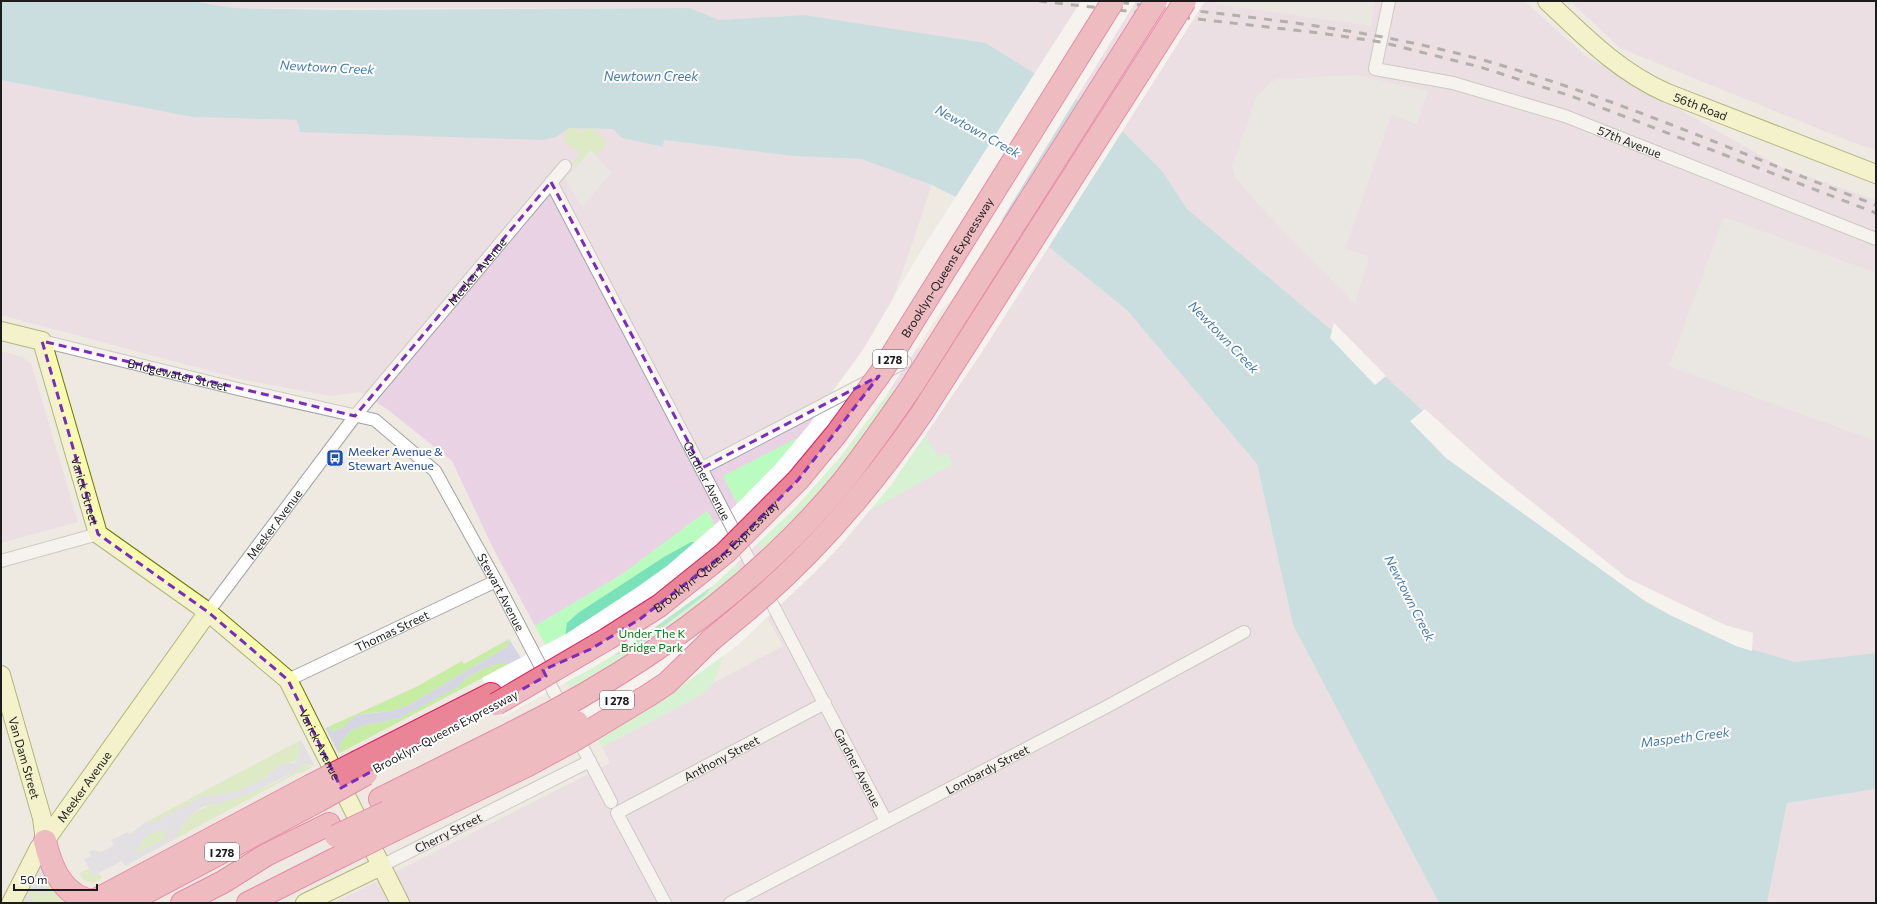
<svg xmlns="http://www.w3.org/2000/svg" width="1877" height="904" font-family="Commissioner,sans-serif">
	<style>
		.industrial { fill: #e8d2e4 }
		.grass { fill: #c7eca3 }
		.park { fill: #bafcbf }
		.pitch { fill: #7ae2ba }
		.parking { fill: #e4e4e4 }
		.plaza { fill: #d5d5e4; fill-rule: evenodd }
		.water { fill: #9ed0de }
		.pier { fill: #fff }
		.lines { fill: none; stroke-linecap: round; stroke-linejoin: round }
		.minor-casing { stroke: #a3a3a3; stroke-width: 14 }
		.secondary-casing { stroke: #697600; stroke-width: 20 }
		.motorway-casing { stroke: #df1b5e; stroke-width: 24 }
		.minor { stroke: #fff; stroke-width: 12 }
		.secondary { stroke: #f9fcb0; stroke-width: 18 }
		.motorway { stroke: #ea8497; stroke-width: 22 }
		.rail { stroke: #6a6a6a; stroke-width: 3; stroke-dasharray: 8 8; stroke-linecap: butt }
		.motorway-bridge-casing { stroke: #df1b5e; stroke-width: 24; stroke-linecap: butt }
		.motorway-bridge { stroke: #ea8497; stroke-width: 22 }
		.marked { fill: none; stroke: #7b2cbf; stroke-width: 3; stroke-dasharray: 8 5; stroke-linejoin: round }
		.labels { text-anchor: middle; dominant-baseline: central; stroke-width: 4; stroke-linejoin: round; paint-order: stroke }
		.shield { fill: #fff; stroke: #606060; stroke-width: 1 }
		.shield-label { font-size: 11px; font-weight: bold; fill: #1c1c1c }
		.street-label { font-size: 12px; fill: #1c1c1c; stroke: #fff }
		.transit-label { font-size: 12px; fill: #164399; stroke: #fff; text-anchor: start }
		.park-label { font-size: 12px; fill: #067e10; stroke: #fff }
		.water-label { font-size: 13px; font-style: italic; fill: #447ab0; stroke: #fff }
	</style>
	<rect width="100%" height="100%" fill="#eeeae1"/>
	<g class="industrial">
		<path d="M 199,1 L 1524,1 L 1587,57 L 1781,167 L 1876,200 L 1876,653 L 1795,662 L 1737,645 L 1605,566 L 1463,448 L 1334,333 L 1187,209 L 1163,172 L 1101,115 L 986,43 L 804,15 L 719,20 L 690,8 L 234,8 Z"/>
		<path d="M 1570,1 L 1876,1 L 1876,150 L 1846,140 L 1620,48 Z"/>
		<path d="M 1,80 L 192,117 L 614,129 L 622,138 L 662,147 L 664,140 L 793,156 L 861,159 L 932,185 L 891,305 L 940,380 L 1036,237 L 1127,310 L 1257,464 L 1293,625 L 1439,903 L 334,903 L 610,763 L 602,747 L 701,695 L 713,683 L 783,646 L 707,511 L 621,575 L 535,626 L 493,548 L 452,461 L 387,409 L 360,392 L 330,396 L 240,379 L 1,315 Z"/>
		<path d="M 1,351 L 20,356 L 31,363 L 78,522 L 1,543 Z"/>
		<path d="M 1876,789 L 1876,903 L 1767,903 L 1787,803 Z"/>
	</g>
	<g class="grass">
		<path d="M 566,123 L 576,123 L 578,133 L 592,126 L 606,143 L 597,156 L 593,153 L 582,162 L 571,165 L 580,154 C 577,149 573,149 569,146 C 563,141 566,130 566,123 Z"/>
		<path d="M 509,639 L 508,645 L 505,648 L 409,705 L 391,711 L 361,714 L 342,728 L 332,732 L 328,727 L 416,687 L 462,661 L 464,664 Z"/>
		<path d="M 497,663 L 509,664 L 340,753 L 339,747 L 341,741 L 352,730 L 365,725 L 398,719 L 482,669 Z"/>
		<path d="M 299,741 L 300,757 C 294,764 289,761 282,765 C 278,767 274,769 270,772 L 269,776 L 240,791 L 218,796 L 174,812 L 149,824 L 144,823 Z"/>
		<path d="M 304,764 L 313,767 L 303,772 L 297,773 L 175,839 C 188,802 225,804 256,791 C 267,786 282,781 292,773 C 296,770 299,766 304,764 Z"/>
		<path d="M 156,831 L 165,831 L 166,839 L 139,853 L 136,853 C 136,845 148,834 156,831 Z"/>
		<path d="M 89,869 L 93,876 L 99,873 L 102,878 L 93,883 L 84,880 L 79,873 Z"/>
		<path d="M 51,875 L 69,903 L 28,903 L 34,900 L 29,892 L 36,888 L 40,880 Z"/>
	</g>
	<g class="park">
		<path d="M 899,386 L 938,457 L 947,453 L 953,464 L 770,567 L 723,476 Z"/>
		<path d="M 707,511 L 768,619 L 728,644 L 713,683 L 701,695 L 602,747 L 535,626 L 621,575 Z"/>
	</g>
	<path class="pitch" d="M 691,542 L 696,542 L 715,582 L 705,595 L 628,653 L 601,656 L 565,637 L 567,623 L 578,613 L 664,557 Z"/>
	<g class="parking">
		<path d="M 1217,1 L 1375,1 L 1371,26 L 1216,4 Z"/>
		<path d="M 1356,75 L 1428,91 L 1417,124 L 1392,115 L 1345,248 L 1369,257 L 1355,304 L 1265,212 L 1235,177 L 1232,166 L 1256,98 L 1270,83 L 1277,79 Z"/>
		<path d="M 591,150 L 611,173 L 582,207 L 565,179 Z"/>
		<path d="M 1724,217 L 1876,273 L 1876,441 L 1669,366 Z"/>
	</g>
	<g class="plaza">
		<path d="M 509,639 L 521,658 L 509,664 L 497,664 L 482,669 L 465,679 L 458,687 L 398,719 L 365,725 L 352,730 L 341,741 L 339,754 L 325,728 L 328,727 L 332,732 L 342,728 L 357,715 L 391,711 L 409,705 L 505,648 L 508,645 Z"/>
		<path d="M 301,740 L 315,766 L 304,764 L 292,773 L 254,792 L 231,800 L 202,807 L 188,818 L 175,839 L 125,866 L 122,861 L 93,876 L 84,859 L 91,856 L 89,852 L 93,850 L 100,852 L 109,848 L 114,845 L 111,840 L 128,832 L 129,835 L 144,823 L 149,824 L 157,820 L 203,796 L 236,792 L 269,776 L 270,772 L 284,763 L 294,763 L 299,758 L 299,741 ZM 156,831 L 165,831 L 165,839 L 138,853 L 136,853 L 137,849 L 147,836 Z"/>
		<path d="M 38,857 L 51,875 L 40,880 L 47,892 L 40,895 L 36,888 L 29,892 L 34,900 L 28,903 L 14,903 Z"/>
	</g>
	<path class="water" d="M 1,1 L 193,1 L 234,8 L 340,10 L 690,8 L 719,20 L 804,15 L 986,43 L 1114,123 L 1163,172 L 1187,209 L 1373,365 L 1463,448 L 1605,566 L 1737,645 L 1795,662 L 1876,653 L 1876,789 L 1787,803 L 1767,903 L 1439,903 L 1293,625 L 1257,464 L 1127,310 L 1036,237 L 932,185 L 861,159 L 793,156 L 664,140 L 663,147 L 622,138 L 613,129 L 569,128 L 556,137 L 543,140 L 300,132 L 297,120 L 192,117 L 1,80 Z"/>
	<g class="pier">
		<path d="M 1081,1 L 1136,1 L 954,297 L 943,308 L 885,397 L 841,456 L 795,508 L 715,584 L 630,645 L 594,667 L 503,717 L 482,678 L 566,634 L 636,588 L 667,566 L 725,516 L 777,463 L 808,426 L 864,348 L 918,256 Z"/>
		<path d="M 1147,1 L 1205,1 L 980,355 L 891,485 L 839,547 L 815,572 L 738,645 L 677,689 L 644,712 L 607,734 L 531,775 L 543,709 L 638,653 L 733,580 L 792,523 L 864,441 Z"/>
		<path d="M 1334,323 L 1386,376 L 1375,385 L 1330,338 Z"/>
		<path d="M 1425,409 L 1497,474 L 1627,578 L 1725,625 L 1753,633 L 1752,651 L 1736,646 L 1670,615 L 1645,601 L 1446,458 L 1410,421 Z"/>
	</g>
	<g class="lines">
		<defs>
			<g id="minor">
				<path id="s1" d="M 1389,1 L 1375,69 L 1453,83 L 1565,116 L 1876,239"/>
				<path id="s2" d="M 551,182 L 886,821"/>
				<path id="s3" d="M 42,341 L 242,390 L 375,420 L 435,471 L 496,581 L 564,711"/>
				<path d="M 702,468 L 905,362"/>
				<path d="M 1,561 L 98,534"/>
				<path id="s4" d="M 208,612 L 355,416 L 565,166"/>
				<path id="s5" d="M 288,680 L 496,581"/>
				<path d="M 575,733 L 611,802"/>
				<path id="s6" d="M 381,866 L 590,761"/>
				<path id="s7" d="M 665,903 L 617,813 L 825,703"/>
				<path id="s8" d="M 730,903 L 1108,706 L 1244,632"/>
			</g>
			<g id="secondary">
				<path id="s9" d="M 1547,1 C 1584,36 1619,72 1667,93 L 1876,174"/>
				<path id="s10" d="M 1,331 L 42,341 L 98,534 L 208,612 L 288,680 L 400,903"/>
				<path id="s11" d="M 1,675 L 42,818 L 45,841"/>
				<path id="s12" d="M 11,903 L 39,848 L 45,841 L 208,612"/>
				<path d="M 305,903 L 381,866"/>
			</g>
			<g id="motorway">
				<path d="M 711,640 L 747,610"/>
				<path d="M 359,761 L 491,694"/>
				<path d="M 380,799 L 510,734"/>
				<path d="M 387,812 L 518,751"/>
				<path d="M 396,829 L 526,766"/>
				<path d="M 45,841 C 51,868 64,897 93,901"/>
				<path d="M 90,903 L 310,786"/>
				<path d="M 126,903 L 318,801"/>
				<path d="M 182,903 L 223,882 L 266,855 L 329,824"/>
				<path d="M 248,903 L 345,854"/>
			</g>
		</defs>
		<use href="#minor" class="minor-casing"/>
		<use href="#secondary" class="secondary-casing"/>
		<use href="#motorway" class="motorway-casing"/>
		<use href="#minor" class="minor"/>
		<use href="#secondary" class="secondary"/>
		<use href="#motorway" class="motorway"/>
		<g class="rail">
			<path d="M 1039,1 L 1320,33 L 1381,42 L 1480,67 L 1571,96 L 1876,213"/>
			<path d="M 1105,1 C 1232,15 1359,26 1483,60 C 1617,98 1745,156 1876,205"/>
		</g>
		<defs>
			<g id="motorway-bridge">
				<path d="M 747,610 C 815,553 872,486 922,413 L 1185,1"/>
				<path id="s13" d="M 496,704 L 607,639 L 659,606 L 725,553 L 798,480 L 837,433 L 882,371 L 1113,1"/>
				<path d="M 510,734 C 636,672 751,592 841,484 C 866,453 889,419 912,386 L 1156,1"/>
				<path d="M 518,751 L 577,722"/>
				<path d="M 526,766 L 576,739 L 649,695 L 667,683 L 711,640"/>
				<path d="M 310,786 L 359,761"/>
				<path d="M 318,801 L 366,774"/>
				<path d="M 336,836 L 387,812"/>
				<path d="M 345,854 L 396,829"/>
			</g>
		</defs>
		<use href="#motorway-bridge" class="motorway-bridge-casing"/>
		<use href="#motorway-bridge" class="motorway-bridge"/>
	</g>
	<path d="M0 0H1877V904H0ZM 551,182 L 702,468 L 879,376 L 798,480 L 725,553 L 640,619 L 591,649 L 543,670 L 546,676 L 496,704 L 341,788 L 288,680 L 208,612 L 98,534 L 42,341 L 355,416 Z" fill="#eeeae1" fill-opacity=".55" fill-rule="evenodd"/>
	<path class="marked" d="M 551,182 L 702,468 L 879,376 L 798,480 L 725,553 L 640,619 L 591,649 L 543,670 L 546,676 L 496,704 L 341,788 L 288,680 L 208,612 L 98,534 L 42,341 L 355,416 Z"/>
	<defs>
		<symbol id="bus-square" viewBox="-11 -11 22 22"><rect x="-9" y="-9" width="18" height="18" rx="4" fill="#1a4fb4" stroke="#fff"/><path d="M-5-6H5V4H4V6H2V4H-2V6H-4V4H-5ZM-3.5-4V0h7V-4ZM-3.5 1.2v1.5H-2V1.2ZM2 1.2v1.5H3.5V1.2Z" fill="#fff"/></symbol>
	</defs>
	<g fill-rule="evenodd">
		<use href="#bus-square" x="325" y="448" width="20" height="20"/>
	</g>
	<g class="labels">
		<g class="shield">
			<rect x="873" y="350" width="34" height="18" rx="3"/>
			<rect x="600" y="691" width="34" height="18" rx="3"/>
			<rect x="205" y="843" width="34" height="18" rx="3"/>
		</g>
		<g class="shield-label">
			<text x="890" y="359">I 278</text>
			<text x="617" y="700">I 278</text>
			<text x="222" y="852">I 278</text>
		</g>
		<g class="street-label">
			<text stroke="none"><textPath href="#s9" startOffset="188">56th Road</textPath></text>
			<text stroke="none"><textPath href="#s1" startOffset="335">57th Avenue</textPath></text>
			<text stroke="none"><textPath href="#s13" startOffset="638">Brooklyn-Queens Expressway</textPath></text>
			<text stroke="none"><textPath href="#s4" startOffset="434">Meeker Avenue</textPath></text>
			<text stroke="none"><textPath href="#s3" startOffset="140">Bridgewater Street</textPath></text>
			<text stroke="none"><textPath href="#s2" startOffset="337">Gardner Avenue</textPath></text>
			<text stroke="none"><textPath href="#s10" startOffset="198">Varick Street</textPath></text>
			<text stroke="none"><textPath href="#s4" startOffset="110">Meeker Avenue</textPath></text>
			<text stroke="none"><textPath href="#s13" startOffset="266">Brooklyn-Queens Expressway</textPath></text>
			<text stroke="none"><textPath href="#s3" startOffset="559">Stewart Avenue</textPath></text>
			<text stroke="none"><textPath href="#s5" startOffset="115">Thomas Street</textPath></text>
			<text transform="translate(445 731) rotate(-28)">Brooklyn-Queens Expressway</text>
			<text stroke="none"><textPath href="#s10" startOffset="555">Varick Avenue</textPath></text>
			<text stroke="none"><textPath href="#s11" startOffset="86">Van Dam Street</textPath></text>
			<text stroke="none"><textPath href="#s7" startOffset="220">Anthony Street</textPath></text>
			<text stroke="none"><textPath href="#s2" startOffset="661">Gardner Avenue</textPath></text>
			<text stroke="none"><textPath href="#s8" startOffset="290">Lombardy Street</textPath></text>
			<text stroke="none"><textPath href="#s12" startOffset="138">Meeker Avenue</textPath></text>
			<text stroke="none"><textPath href="#s6" startOffset="75">Cherry Street</textPath></text>
		</g>
		<g class="transit-label">
			<text x="348" y="451">Meeker Avenue &amp;<tspan x="348" dy="14">Stewart Avenue</tspan></text>
		</g>
		<g class="park-label">
			<text x="652" y="633">Under The K<tspan x="652" dy="14">Bridge Park</tspan></text>
		</g>
		<g class="water-label">
			<text transform="translate(327 67) rotate(3)">Newtown Creek</text>
			<text x="651" y="76">Newtown Creek</text>
			<text transform="translate(978 131) rotate(29)">Newtown Creek</text>
			<text transform="translate(1224 337) rotate(46)">Newtown Creek</text>
			<text transform="translate(1410 598) rotate(63)">Newtown Creek</text>
			<text transform="translate(1685 737) rotate(-7)">Maspeth Creek</text>
		</g>
	</g>
	<rect width="1877" height="904" fill="none" stroke="#1c1c1c" stroke-width="4"/>
	<path d="M14 884v6h83v-6" fill="none" stroke="#1c1c1c" stroke-width="2"/>
	<text x="20" y="884" font-size="12" fill="#1c1c1c" stroke="#ffffff" stroke-width="3" paint-order="stroke">50 m</text>
</svg>
